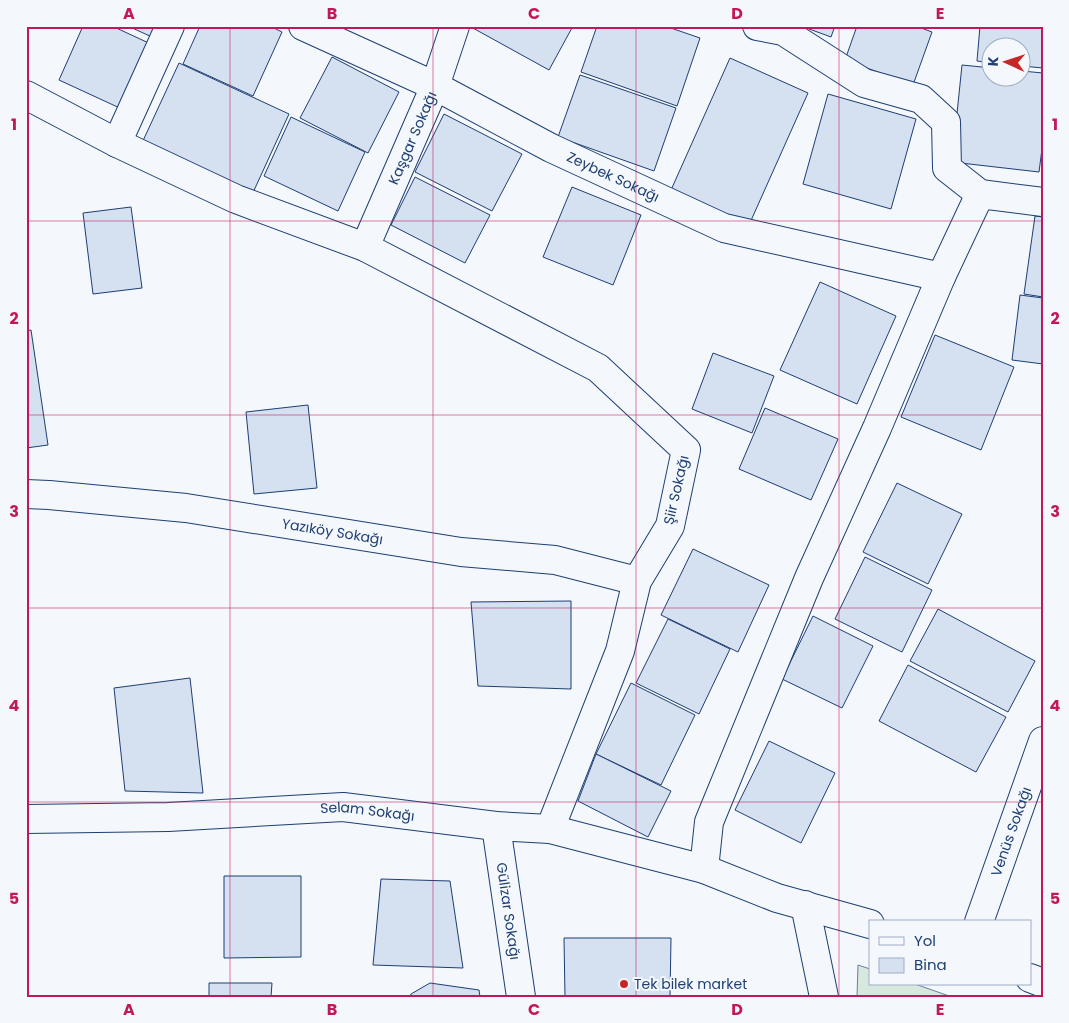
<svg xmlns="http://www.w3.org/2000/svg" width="1069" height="1023" font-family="Poppins,sans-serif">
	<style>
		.green { fill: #d7e8df; stroke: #687fa3 }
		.building { fill: #d5e0f0; stroke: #1d3f73 }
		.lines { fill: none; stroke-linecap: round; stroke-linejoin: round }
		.street-casing { stroke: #1d3f73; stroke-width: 30 }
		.street { stroke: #f4f7fb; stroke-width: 28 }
		.grid { fill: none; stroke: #c2185b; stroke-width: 1; stroke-opacity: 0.55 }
		.poi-dot { fill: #c62828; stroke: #f4f7fb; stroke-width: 2 }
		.labels { text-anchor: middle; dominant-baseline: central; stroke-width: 4; stroke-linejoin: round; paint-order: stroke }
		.street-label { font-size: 14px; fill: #1d3f73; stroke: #f4f7fb }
		.poi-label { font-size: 14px; fill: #1d3f73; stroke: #f4f7fb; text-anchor: start }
		.neatline { fill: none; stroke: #c2185b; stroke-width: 2 }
		.grid-label { font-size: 16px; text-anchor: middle; font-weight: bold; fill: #c2185b }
	</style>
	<rect width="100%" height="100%" fill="#f4f7fb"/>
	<path class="green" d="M 858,965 L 870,969 L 870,984 L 915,984 L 952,997 L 857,997 Z"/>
	<g class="building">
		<path d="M 83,26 L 112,26 L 153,45 L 124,110 L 59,80 Z"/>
		<path d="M 128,26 L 159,26 L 154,38 Z"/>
		<path d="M 200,26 L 270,26 L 282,32 L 253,96 L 183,64 Z"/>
		<path d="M 471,26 L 573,26 L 549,70 L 471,27 Z"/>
		<path d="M 597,26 L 665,26 L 700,38 L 677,106 L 581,72 Z"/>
		<path d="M 801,26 L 835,26 L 831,37 Z"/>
		<path d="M 857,26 L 916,26 L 932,32 L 913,85 L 845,60 Z"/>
		<path d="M 980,26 L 1043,26 L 1043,68 L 1022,66 L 1022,48 L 992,48 L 992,63 L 977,61 Z"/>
		<path d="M 332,57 L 399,92 L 368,153 L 300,118 Z"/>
		<path d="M 730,58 L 808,93 L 749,225 L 671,190 Z"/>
		<path d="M 179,63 L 289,114 L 251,197 L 141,145 Z"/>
		<path d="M 962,65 L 992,68 L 992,78 L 1022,78 L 1022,71 L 1043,73 L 1043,141 L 1039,172 L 952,162 Z"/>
		<path d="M 580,75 L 676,108 L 654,171 L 558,137 Z"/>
		<path d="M 828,94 L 916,119 L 891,209 L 803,184 Z"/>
		<path d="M 444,114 L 522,154 L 492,211 L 415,172 Z"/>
		<path d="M 291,117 L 365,152 L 338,211 L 264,176 Z"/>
		<path d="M 415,177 L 490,215 L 465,263 L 391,225 Z"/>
		<path d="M 572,187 L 641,215 L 613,285 L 543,257 Z"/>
		<path d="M 131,207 L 142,288 L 93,294 L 83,213 Z"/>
		<path d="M 1035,216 L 1043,217 L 1043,297 L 1024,294 Z"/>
		<path d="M 820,282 L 896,316 L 857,404 L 780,370 Z"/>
		<path d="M 1020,295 L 1043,298 L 1043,364 L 1012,360 Z"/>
		<path d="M 31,330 L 48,445 L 26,448 L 26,331 Z"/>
		<path d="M 935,335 L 1014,367 L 981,450 L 901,417 Z"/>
		<path d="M 713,353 L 774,376 L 752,433 L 692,409 Z"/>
		<path d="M 308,405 L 317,488 L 254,494 L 246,412 Z"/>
		<path d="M 765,408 L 838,439 L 811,500 L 739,469 Z"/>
		<path d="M 897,483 L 962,514 L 928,584 L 863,552 Z"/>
		<path d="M 693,549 L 769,585 L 738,652 L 661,615 Z"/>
		<path d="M 865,557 L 932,590 L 902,652 L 835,619 Z"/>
		<path d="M 571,601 L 571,689 L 478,686 L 471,602 Z"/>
		<path d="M 938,609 L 1035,661 L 1008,712 L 910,661 Z"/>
		<path d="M 813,616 L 873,646 L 842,708 L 782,679 Z"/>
		<path d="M 668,619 L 730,649 L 699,714 L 636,683 Z"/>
		<path d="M 908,665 L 1006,717 L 976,772 L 879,721 Z"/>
		<path d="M 190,678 L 203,793 L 125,791 L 114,688 Z"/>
		<path d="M 631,683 L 695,715 L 661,785 L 596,754 Z"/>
		<path d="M 769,741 L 835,773 L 801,843 L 735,810 Z"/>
		<path d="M 596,754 L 671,791 L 648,837 L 578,801 Z"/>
		<path d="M 224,876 L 301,876 L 301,957 L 224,958 Z"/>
		<path d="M 381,879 L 450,881 L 463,968 L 373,965 Z"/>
		<path d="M 564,938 L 671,938 L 670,997 L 565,997 Z"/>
		<path d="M 209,983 L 272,983 L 271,997 L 209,997 Z"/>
		<path d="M 430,983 L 479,990 L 480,997 L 410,997 L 411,994 Z"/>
	</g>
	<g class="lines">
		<defs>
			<g id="street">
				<path id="s1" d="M 303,26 L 435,86 L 551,148 L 724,228 L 941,277"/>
				<path d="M 757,26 L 783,31 L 864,83 L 921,99 L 946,122 L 947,168 L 980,194"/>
				<path d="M 26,95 L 117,143 L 236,199 L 365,247 L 598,368 L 686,450 L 670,526 L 637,581 L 620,651 L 550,829"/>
				<path d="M 117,143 L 170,26"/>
				<path id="s2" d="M 365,247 L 435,86 L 455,26"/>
				<path id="s3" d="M 26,494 L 49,495 L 186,508 L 461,552 L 555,560 L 637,581"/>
				<path id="s4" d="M 26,819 L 168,817 L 343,807 L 496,826 L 550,829 L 704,869"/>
				<path id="s5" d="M 496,826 L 521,997"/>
				<path d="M 805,905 L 824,997"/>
				<path id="s6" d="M 979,922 L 1043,741"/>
				<path d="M 870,924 L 777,898 L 704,869 L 709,822 L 809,578 L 877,428 L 941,277 L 980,194 L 1043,202"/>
				<path d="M 1030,978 L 1043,983"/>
			</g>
		</defs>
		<use href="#street" class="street-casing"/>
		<use href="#street" class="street"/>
	</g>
	<path class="grid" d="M 230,26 L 230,997M 433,26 L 433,997M 636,26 L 636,997M 839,26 L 839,997M 26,221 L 1043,221M 26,415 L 1043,415M 26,608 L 1043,608M 26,802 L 1043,802"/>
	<circle class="poi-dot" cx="624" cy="984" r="5"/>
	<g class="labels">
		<g class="street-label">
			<text stroke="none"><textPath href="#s2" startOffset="119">Kaşgar Sokağı</textPath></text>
			<text stroke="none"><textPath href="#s1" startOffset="345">Zeybek Sokağı</textPath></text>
			<text transform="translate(676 490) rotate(-77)">Şiir Sokağı</text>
			<text stroke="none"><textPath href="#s3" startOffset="309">Yazıköy Sokağı</textPath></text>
			<text stroke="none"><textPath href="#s4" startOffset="342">Selam Sokağı</textPath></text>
			<text stroke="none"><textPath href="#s6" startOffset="96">Venüs Sokağı</textPath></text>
			<text stroke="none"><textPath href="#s5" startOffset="86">Gülizar Sokağı</textPath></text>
		</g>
		<g class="poi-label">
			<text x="634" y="984">Tek bilek market</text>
		</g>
	</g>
	<rect width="1069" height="1023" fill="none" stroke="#f4f7fb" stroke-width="55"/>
	<rect x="869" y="920" width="162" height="65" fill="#f4f7fb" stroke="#9eadc5"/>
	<rect x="879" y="937" width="25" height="8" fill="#f4f7fb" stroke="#9eadc5"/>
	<text x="914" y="946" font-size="15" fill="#1d3f73">Yol</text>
	<rect x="879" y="958" width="25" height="15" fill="#d5e0f0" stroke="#9eadc5"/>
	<text x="914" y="970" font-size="15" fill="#1d3f73">Bina</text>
	<g transform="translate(1006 62) rotate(273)"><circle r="24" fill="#f4f7fb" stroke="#9eadc5"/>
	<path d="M0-4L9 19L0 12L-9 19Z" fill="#c62828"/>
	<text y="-8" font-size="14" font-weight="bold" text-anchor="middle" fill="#1d3f73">K</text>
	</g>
	<rect x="28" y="28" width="1014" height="968" class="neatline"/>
	<g class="grid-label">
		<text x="129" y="19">A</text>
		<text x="332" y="19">B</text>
		<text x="534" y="19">C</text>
		<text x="737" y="19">D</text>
		<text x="940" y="19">E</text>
		<text x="14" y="130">1</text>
		<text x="1055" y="130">1</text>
		<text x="14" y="324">2</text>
		<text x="1055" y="324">2</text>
		<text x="14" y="517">3</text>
		<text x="1055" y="517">3</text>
		<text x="14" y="711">4</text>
		<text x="1055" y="711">4</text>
		<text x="14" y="904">5</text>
		<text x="1055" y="904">5</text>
		<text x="129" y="1015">A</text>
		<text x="332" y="1015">B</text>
		<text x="534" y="1015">C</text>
		<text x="737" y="1015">D</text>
		<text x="940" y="1015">E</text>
	</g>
</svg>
